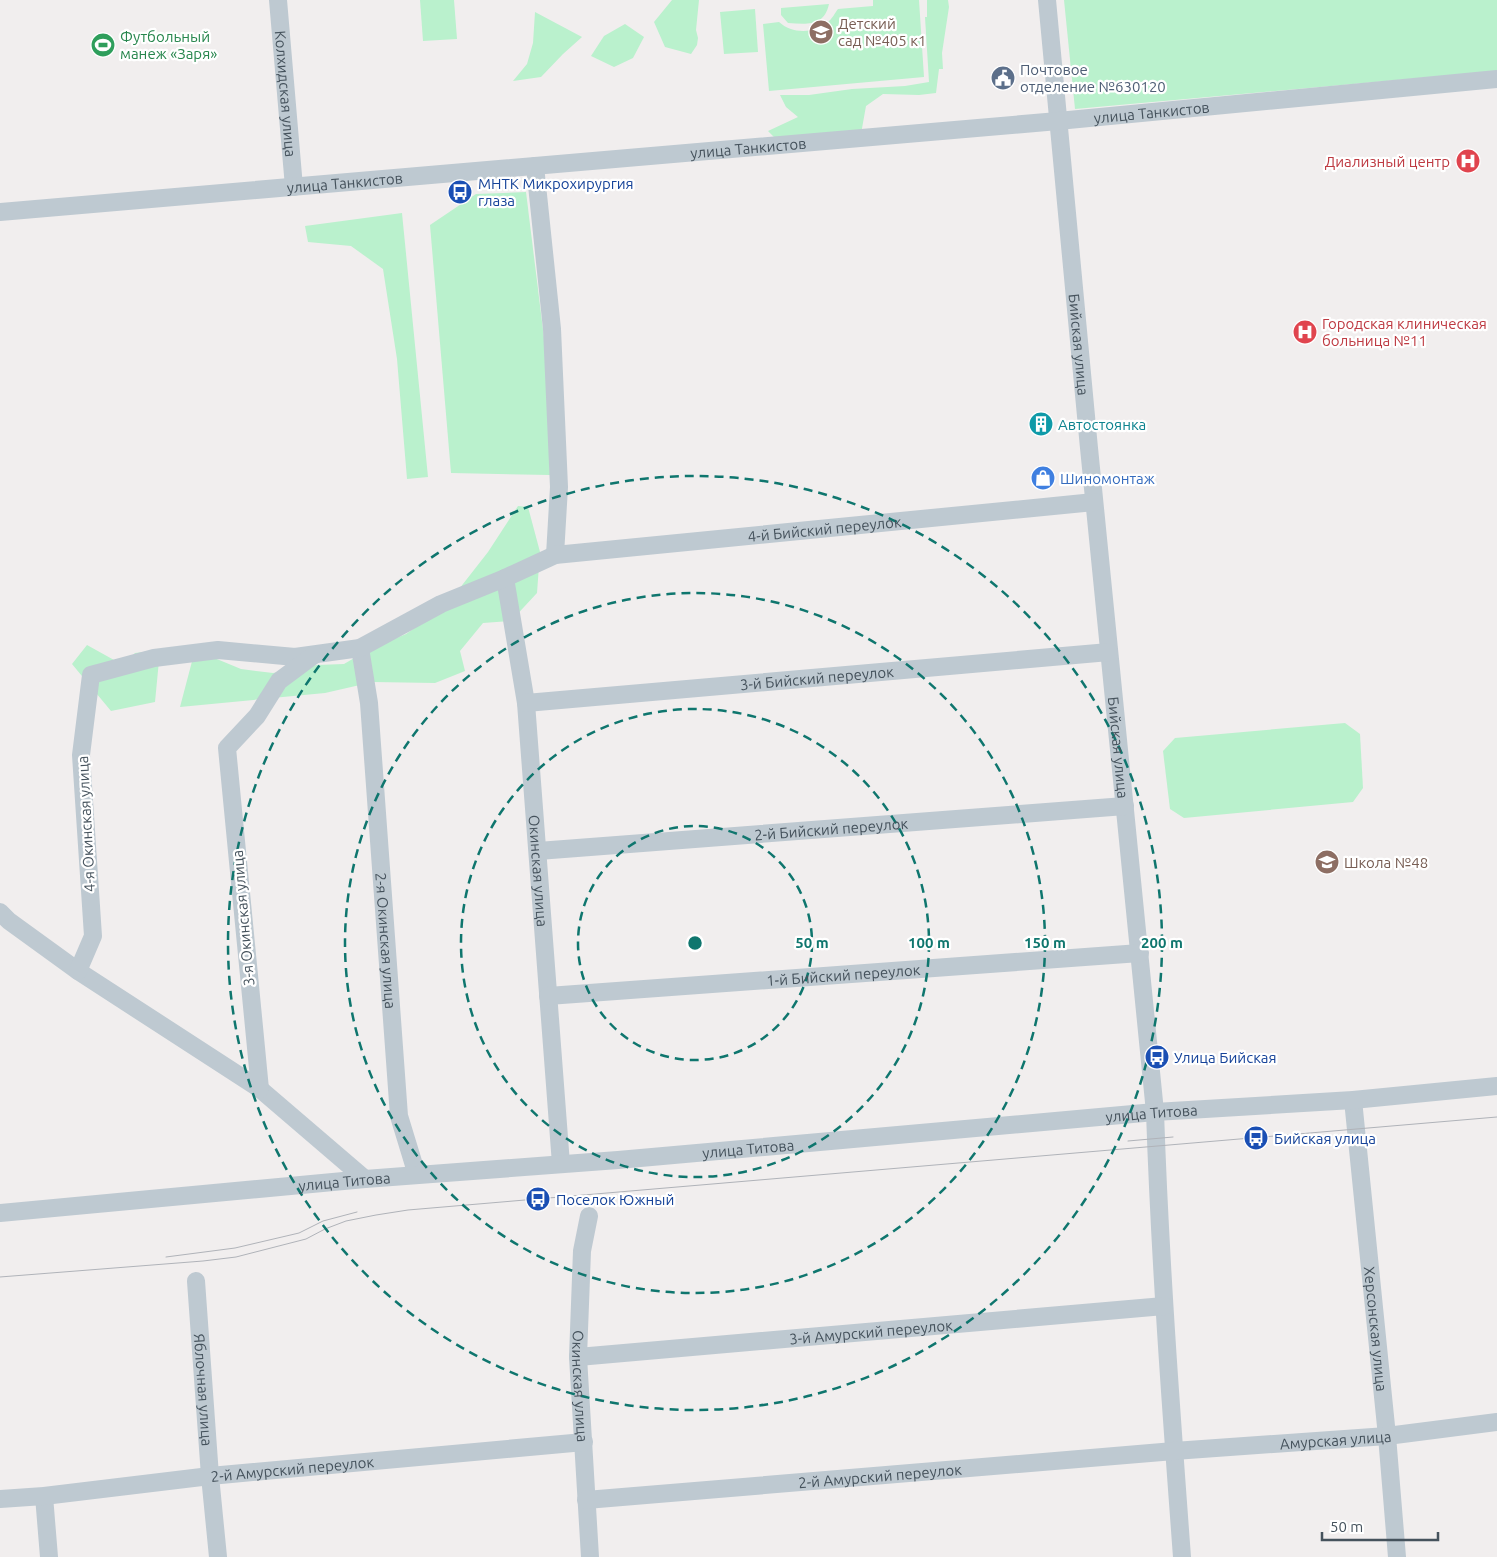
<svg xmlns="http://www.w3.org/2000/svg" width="1497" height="1557" font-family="Ubuntu,sans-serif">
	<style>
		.green { fill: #baf1cd }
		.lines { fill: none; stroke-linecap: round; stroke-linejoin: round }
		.minor { stroke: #bec9d1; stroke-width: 18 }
		.tram { stroke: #b0b3b9; stroke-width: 1 }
		.ring { fill: none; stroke: #0f766e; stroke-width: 2.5; stroke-dasharray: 9 6 }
		.labels { text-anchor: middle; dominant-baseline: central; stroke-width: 4.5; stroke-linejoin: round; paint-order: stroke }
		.education-label { font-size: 15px; fill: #785e54; stroke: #fff; text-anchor: start }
		.leisure-label { font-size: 15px; fill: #27864d; stroke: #fff; text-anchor: start }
		.service-label { font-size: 15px; fill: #4e5e75; stroke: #fff; text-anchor: start }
		.street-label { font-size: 15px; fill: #45525c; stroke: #fff }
		.health-label { font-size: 15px; fill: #be3a42; stroke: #fff; text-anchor: end }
		.transit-label { font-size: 15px; fill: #164399; stroke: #fff; text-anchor: start }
		.culture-label { font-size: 15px; fill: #0d838f; stroke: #fff; text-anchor: start }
		.shop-label { font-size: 15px; fill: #366cbe; stroke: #fff; text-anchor: start }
		.centre { fill: #0f766e; stroke: #fff; stroke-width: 2.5 }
		.ring-label { font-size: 15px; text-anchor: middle; font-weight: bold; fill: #0f766e; stroke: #fff; stroke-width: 4.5; stroke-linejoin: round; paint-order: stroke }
	</style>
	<rect width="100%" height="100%" fill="#f1eeee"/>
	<g class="green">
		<path d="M 420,0 L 454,0 L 457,39 L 423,41 Z"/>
		<path d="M 672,0 L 699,0 L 696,30 L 698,38 L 697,45 L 691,54 L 665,47 L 654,22 Z"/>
		<path d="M 873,0 L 919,0 L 924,77 L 769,91 L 763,24 L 779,22 C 792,34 814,34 828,22 C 832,19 835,13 838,9 L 873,6 Z"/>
		<path d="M 927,0 L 948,0 L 949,7 L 942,53 L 943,69 L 939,69 L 936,93 L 919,95 L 883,94 L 866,106 L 861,134 L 777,140 L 768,131 L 798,117 L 786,107 L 780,95 L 809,95 L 852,89 L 905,86 L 929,82 L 925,17 L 927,17 Z"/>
		<path d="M 1064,0 L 1497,0 L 1497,71 L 1075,109 Z"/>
		<path d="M 829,4 C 824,27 807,24 788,23 L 781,15 L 781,8 Z"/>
		<path d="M 755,9 L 758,52 L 724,54 L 720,12 Z"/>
		<path d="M 535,12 L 582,37 L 563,54 L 541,77 L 513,81 L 527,64 L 533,43 Z"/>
		<path d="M 625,24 L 644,37 L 633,58 L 614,67 L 591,56 L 604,36 Z"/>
		<path d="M 526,192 L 546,354 L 550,475 L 451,473 L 430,225 L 476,194 Z"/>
		<path d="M 402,213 L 428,477 L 407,479 L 397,359 L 383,269 L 351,246 L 308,242 L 305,226 Z"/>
		<path d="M 518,506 L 528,507 L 540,552 L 537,593 L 511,621 L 483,623 L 460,651 L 465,671 L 435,683 L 373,682 L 325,693 L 180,707 L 195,650 L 241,669 L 273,673 L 317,665 L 344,664 L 368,650 L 406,634 L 445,607 L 488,552 Z"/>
		<path d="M 87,645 L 123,665 L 135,653 L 160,650 L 155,702 L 111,711 L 72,664 Z"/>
		<path d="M 1345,723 L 1360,734 L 1363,788 L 1353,802 L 1184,818 L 1170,809 L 1163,751 L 1175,738 Z"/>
	</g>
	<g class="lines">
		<g class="minor">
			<path id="s1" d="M 278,0 L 294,187"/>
			<path id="s2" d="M 1047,0 L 1089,448 L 1155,1112 C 1160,1261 1171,1409 1182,1557"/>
			<path d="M 535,166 L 552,329 L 559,487 L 555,555"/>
			<path id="s3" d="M 0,212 L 1058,121 L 1497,79"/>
			<path id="s4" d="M 505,578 L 526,703 L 561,1164"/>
			<path id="s5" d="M 360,648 L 369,703 L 399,1116 L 417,1175"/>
			<path id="s6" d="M 526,703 L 1109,652"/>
			<path id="s7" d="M 538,851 L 1125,806"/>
			<path d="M 0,912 L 9,921 L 78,971 L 260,1089 L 365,1179"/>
			<path id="s8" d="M 78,971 L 93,936 L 81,755 L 91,675 L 154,658 L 218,650 L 295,657 L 360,648 L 441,604 L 505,578 L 555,555 L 1094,502"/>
			<path id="s9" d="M 548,996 L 1140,953"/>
			<path d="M 260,1089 L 227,748 L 257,716 L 279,681 L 314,655"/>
			<path id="s10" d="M 1353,1100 L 1387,1436 L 1397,1557"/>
			<path id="s11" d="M 0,1213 L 365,1179 L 618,1160 L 1155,1112 L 1353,1100 L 1497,1086"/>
			<path id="s12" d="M 589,1216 L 582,1251 L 578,1357 L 590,1557"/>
			<path id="s13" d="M 196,1281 L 210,1476 L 218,1557"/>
			<path id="s14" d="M 578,1357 L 1164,1306"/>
			<path d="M 44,1496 L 49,1557"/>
			<path id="s15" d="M 0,1499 L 44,1496 L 210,1476 L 584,1442"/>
			<path id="s16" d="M 586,1500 L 1174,1451 L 1387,1436 L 1497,1422"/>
		</g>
		<g class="tram">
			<path d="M 1128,1141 L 1173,1137"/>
			<path d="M 166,1257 L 235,1248 L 299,1233 L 323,1221 L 357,1212"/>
			<path d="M 0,1277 L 203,1261 L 236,1257 L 306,1239 L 325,1229 L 346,1221 L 376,1215 L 408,1210 L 1497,1117"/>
		</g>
	</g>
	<g class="ring">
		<circle cx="695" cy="943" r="117"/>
		<circle cx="695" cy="943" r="234"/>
		<circle cx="695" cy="943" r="350"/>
		<circle cx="695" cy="943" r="467"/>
	</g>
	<defs>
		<symbol id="school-disc" viewBox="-11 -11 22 22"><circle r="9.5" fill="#8d6e63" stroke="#fff"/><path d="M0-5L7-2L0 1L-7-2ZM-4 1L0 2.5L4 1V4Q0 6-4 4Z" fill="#fff"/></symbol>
		<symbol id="stadium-disc" viewBox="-11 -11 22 22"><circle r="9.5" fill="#2e9e5b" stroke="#fff"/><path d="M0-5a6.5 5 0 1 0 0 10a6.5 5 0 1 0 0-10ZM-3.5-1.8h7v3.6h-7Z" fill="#fff"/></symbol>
		<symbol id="civic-disc" viewBox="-11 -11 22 22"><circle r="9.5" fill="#5c6f8a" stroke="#fff"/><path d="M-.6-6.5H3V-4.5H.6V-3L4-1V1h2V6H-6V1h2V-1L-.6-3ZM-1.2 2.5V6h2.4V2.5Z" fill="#fff"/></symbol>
		<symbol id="hospital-disc" viewBox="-11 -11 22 22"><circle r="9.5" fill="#e0444e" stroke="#fff"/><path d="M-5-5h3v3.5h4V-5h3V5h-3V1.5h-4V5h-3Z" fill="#fff"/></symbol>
		<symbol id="bus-disc" viewBox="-11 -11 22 22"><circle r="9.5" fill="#1a4fb4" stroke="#fff"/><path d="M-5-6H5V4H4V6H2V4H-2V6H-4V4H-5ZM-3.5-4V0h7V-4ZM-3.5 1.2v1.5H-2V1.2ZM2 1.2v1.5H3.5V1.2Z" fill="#fff"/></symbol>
		<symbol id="building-disc" viewBox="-11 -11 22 22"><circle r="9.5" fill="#0f9aa8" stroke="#fff"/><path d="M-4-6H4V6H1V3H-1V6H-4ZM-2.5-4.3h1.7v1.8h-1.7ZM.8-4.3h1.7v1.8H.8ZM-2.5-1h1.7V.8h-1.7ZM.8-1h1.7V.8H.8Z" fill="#fff"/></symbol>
		<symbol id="shop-disc" viewBox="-11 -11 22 22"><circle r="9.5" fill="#3f7fe0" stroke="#fff"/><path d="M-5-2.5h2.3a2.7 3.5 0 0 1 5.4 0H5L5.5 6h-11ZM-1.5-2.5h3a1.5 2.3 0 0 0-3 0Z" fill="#fff"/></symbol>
	</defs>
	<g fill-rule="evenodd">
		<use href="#school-disc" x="807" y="18" width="28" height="28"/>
		<use href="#stadium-disc" x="89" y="31" width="28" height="28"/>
		<use href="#civic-disc" x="989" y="64" width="28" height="28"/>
		<use href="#hospital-disc" x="1454" y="147" width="28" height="28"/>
		<use href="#bus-disc" x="446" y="178" width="28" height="28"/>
		<use href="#hospital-disc" x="1291" y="318" width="28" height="28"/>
		<use href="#building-disc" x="1027" y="410" width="28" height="28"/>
		<use href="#shop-disc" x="1029" y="464" width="28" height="28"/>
		<use href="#school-disc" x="1313" y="848" width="28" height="28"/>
		<use href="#bus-disc" x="1143" y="1043" width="28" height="28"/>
		<use href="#bus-disc" x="1242" y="1124" width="28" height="28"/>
		<use href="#bus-disc" x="524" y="1185" width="28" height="28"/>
	</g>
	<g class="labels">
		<g class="education-label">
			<text x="838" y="23">Детский<tspan x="838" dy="17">сад №405 к1</tspan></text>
			<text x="1344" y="862">Школа №48</text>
		</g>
		<g class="leisure-label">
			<text x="120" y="36">Футбольный<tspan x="120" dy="17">манеж «Заря»</tspan></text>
		</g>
		<g class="service-label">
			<text x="1020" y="69">Почтовое<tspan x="1020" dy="17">отделение №630120</tspan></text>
		</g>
		<g class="street-label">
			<text stroke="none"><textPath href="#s1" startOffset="94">Колхидская улица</textPath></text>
			<text stroke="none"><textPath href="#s3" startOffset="1156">улица Танкистов</textPath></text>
			<text stroke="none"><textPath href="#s3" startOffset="751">улица Танкистов</textPath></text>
			<text stroke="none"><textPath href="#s3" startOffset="346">улица Танкистов</textPath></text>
			<text stroke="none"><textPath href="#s2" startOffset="346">Бийская улица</textPath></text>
			<text stroke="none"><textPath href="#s8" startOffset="1060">4-й Бийский переулок</textPath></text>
			<text stroke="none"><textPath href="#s6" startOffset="292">3-й Бийский переулок</textPath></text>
			<text stroke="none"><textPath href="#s2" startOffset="751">Бийская улица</textPath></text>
			<text transform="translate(86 824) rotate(-93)">4-я Окинская улица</text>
			<text stroke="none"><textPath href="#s7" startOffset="294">2-й Бийский переулок</textPath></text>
			<text stroke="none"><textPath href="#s4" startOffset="295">Окинская улица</textPath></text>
			<text transform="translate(243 918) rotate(-95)">3-я Окинская улица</text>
			<text stroke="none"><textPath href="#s5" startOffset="294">2-я Окинская улица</textPath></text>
			<text stroke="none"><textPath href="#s9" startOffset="296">1-й Бийский переулок</textPath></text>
			<text stroke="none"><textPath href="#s11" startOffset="1156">улица Титова</textPath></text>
			<text stroke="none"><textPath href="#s11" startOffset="751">улица Титова</textPath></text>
			<text stroke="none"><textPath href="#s11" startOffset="346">улица Титова</textPath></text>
			<text stroke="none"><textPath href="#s10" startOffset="230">Херсонская улица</textPath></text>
			<text stroke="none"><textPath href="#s14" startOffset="294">3-й Амурский переулок</textPath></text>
			<text stroke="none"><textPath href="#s12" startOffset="171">Окинская улица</textPath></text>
			<text stroke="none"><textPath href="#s13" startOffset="109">Яблочная улица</textPath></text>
			<text stroke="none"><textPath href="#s16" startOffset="752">Амурская улица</textPath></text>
			<text stroke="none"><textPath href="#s15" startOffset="294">2-й Амурский переулок</textPath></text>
			<text stroke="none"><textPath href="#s16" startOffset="295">2-й Амурский переулок</textPath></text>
		</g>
		<g class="health-label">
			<text x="1450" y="161">Диализный центр</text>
			<text x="1322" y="323" text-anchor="start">Городская клиническая<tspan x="1322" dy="17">больница №11</tspan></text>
		</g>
		<g class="transit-label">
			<text x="478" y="183">МНТК Микрохирургия<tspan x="478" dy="17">глаза</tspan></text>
			<text x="1174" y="1057">Улица Бийская</text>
			<text x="1274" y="1138">Бийская улица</text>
			<text x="556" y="1199">Поселок Южный</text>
		</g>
		<g class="culture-label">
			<text x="1058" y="424">Автостоянка</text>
		</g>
		<g class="shop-label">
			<text x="1060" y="478">Шиномонтаж</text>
		</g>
	</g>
	<circle cx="695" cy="943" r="8" class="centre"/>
	<g class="ring-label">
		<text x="812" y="948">50 m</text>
		<text x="929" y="948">100 m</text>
		<text x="1045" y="948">150 m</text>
		<text x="1162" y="948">200 m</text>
	</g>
	<path d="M1322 1532v8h116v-8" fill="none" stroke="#45525c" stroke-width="2.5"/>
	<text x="1330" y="1532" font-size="15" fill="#45525c" stroke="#ffffff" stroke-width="4" paint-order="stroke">50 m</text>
</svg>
